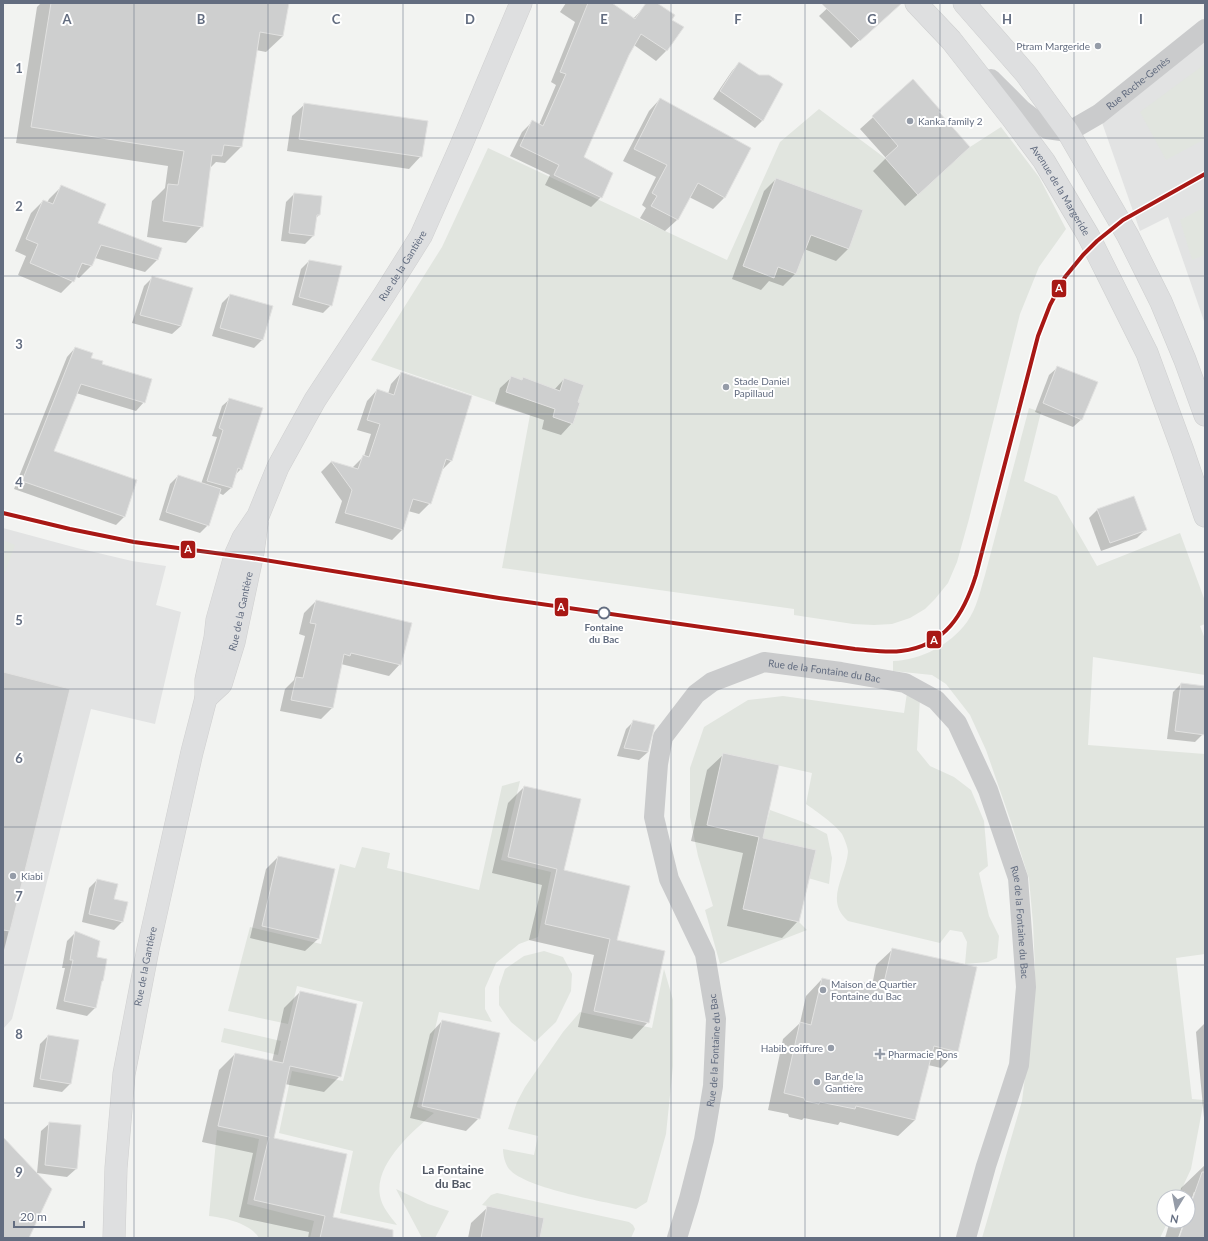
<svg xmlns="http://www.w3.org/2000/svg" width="1208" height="1241" font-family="Lato,sans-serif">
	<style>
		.built { fill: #e2e3e3 }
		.green { fill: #e1e5df }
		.shadow { fill: #0003; fill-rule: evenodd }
		.building { fill: #cecfcf; stroke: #e2e2e1 }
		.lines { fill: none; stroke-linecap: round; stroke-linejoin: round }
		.secondary-casing { stroke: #d0d0d0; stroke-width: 23 }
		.primary-casing { stroke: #cecfcf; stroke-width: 23 }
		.minor { stroke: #cacbcc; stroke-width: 20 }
		.secondary { stroke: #dedfe0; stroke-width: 22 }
		.primary { stroke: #dedfe0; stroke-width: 22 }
		.tram-1-casing { stroke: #fff; stroke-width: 7 }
		.tram-1 { stroke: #a81815; stroke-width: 4 }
		.grid { fill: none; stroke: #636d80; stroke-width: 1; stroke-opacity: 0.55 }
		.poi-dot { fill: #959ca8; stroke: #fff; stroke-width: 1.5 }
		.stop-dot { fill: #fff; stroke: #636d80; stroke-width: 2 }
		.labels { text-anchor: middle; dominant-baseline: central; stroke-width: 4; stroke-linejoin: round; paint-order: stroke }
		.poi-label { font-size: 10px; fill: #636d80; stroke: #fff; text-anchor: start }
		.street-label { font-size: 10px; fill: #636d80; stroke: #fff }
		.stop-label { font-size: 10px; font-weight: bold; fill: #636d80; stroke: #fff }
		.quarter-label { font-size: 12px; font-weight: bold; fill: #515865; stroke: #fff }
		.grid-label { font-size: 13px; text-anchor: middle; font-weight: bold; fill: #636d80; stroke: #fff; stroke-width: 4; stroke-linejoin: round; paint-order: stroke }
		.line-badge { stroke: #fff; stroke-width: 1.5 }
		.badge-label { font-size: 11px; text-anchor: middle; font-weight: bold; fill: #fff }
	</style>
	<rect width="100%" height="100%" fill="#f2f3f1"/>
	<g class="built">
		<path d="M 1205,31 L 1205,324 L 1168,217 L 1140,231 L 1099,114 Z"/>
		<path d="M 3,528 L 77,548 L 132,561 L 166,566 L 156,605 L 181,612 L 155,724 L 91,709 L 12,1019 L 3,1029 Z"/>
	</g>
	<g class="green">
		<path d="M 1205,64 L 1205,139 L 1166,160 L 1140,112 Z"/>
		<path d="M 819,109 L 885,158 L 918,195 L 970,147 L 1001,127 L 1039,177 L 1066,229 L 1039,267 L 1020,314 L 969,519 L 957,562 L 948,583 L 935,599 L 925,609 L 910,618 L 892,624 L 874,625 L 853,624 L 794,615 L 794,609 L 502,568 L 530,415 L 371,360 L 442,247 L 488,148 L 727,260 L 780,142 Z"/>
		<path d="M 1205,207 L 1205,255 L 1192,260 L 1180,220 Z"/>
		<path d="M 1029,408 L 1041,412 L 1024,481 L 1057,496 L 1097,566 L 1180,533 L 1205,601 L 1205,624 L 1200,626 L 1205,639 L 1205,675 L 1093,657 L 1088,745 L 1205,754 L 1205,954 L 1176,958 L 1192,1099 L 1204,1100 L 1191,1169 L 1178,1197 L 1164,1197 L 1164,1221 L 1168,1221 L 1160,1238 L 982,1238 L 1022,1101 L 1029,1045 L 1035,969 L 1033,923 L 1029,879 L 1011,822 L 986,750 L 970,715 L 946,684 L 932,675 L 893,671 L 893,661 C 921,660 950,645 967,622 C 977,608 980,591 985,575 Z"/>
		<path d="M 3,540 L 15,545 L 3,578 Z"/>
		<path d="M 907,693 L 920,698 L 917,750 L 930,766 L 954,777 L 971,790 L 984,821 L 988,866 L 979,873 L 989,916 L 999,936 L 997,958 L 988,962 L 965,964 L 967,942 L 962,932 L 950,930 L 940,943 L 848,921 C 824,901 846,876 848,852 C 848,847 844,838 842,834 C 836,825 816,811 806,804 L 812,773 L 723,753 L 707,825 L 759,837 L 743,909 L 799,922 L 807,930 L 720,964 L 705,910 L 713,906 L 698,856 L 690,817 L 690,768 L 704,727 L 748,700 L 783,696 L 904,713 Z"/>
		<path d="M 520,781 L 501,860 L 551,872 L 538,937 L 519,944 L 496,963 L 485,988 L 485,1009 L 492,1022 L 439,1012 L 417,1107 L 434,1113 C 413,1131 374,1164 380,1196 C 382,1207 390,1216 397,1225 L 340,1213 L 353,1151 L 279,1133 L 292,1071 L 343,1081 L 363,1002 L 297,986 L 288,1024 L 228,1011 L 250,927 L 321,944 L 340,864 L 355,868 L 362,847 L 390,853 L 387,868 L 479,890 L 502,786 Z"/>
		<path d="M 770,810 L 806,823 L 827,834 L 832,858 L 829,884 L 808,878 L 815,850 L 763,838 Z"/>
		<path d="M 544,951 L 563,957 L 572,974 L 571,991 L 556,1022 L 535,1042 L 511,1022 L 499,1005 L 499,987 L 505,969 L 524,956 Z"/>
		<path d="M 664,969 L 673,1000 L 673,1066 L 666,1134 L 647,1202 L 636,1209 C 608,1202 526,1189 509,1169 C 505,1164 503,1155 503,1149 L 534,1155 L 538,1136 L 508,1129 L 517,1102 L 525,1087 L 563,1032 L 580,1012 L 652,1028 Z"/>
		<path d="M 224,1028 L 281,1041 L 278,1055 L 221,1042 Z"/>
		<path d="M 217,1130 L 259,1139 L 247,1204 L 314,1221 L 310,1238 L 259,1238 C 250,1223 225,1218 209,1216 Z"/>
		<path d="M 396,1189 L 428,1204 L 449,1211 L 435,1238 L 422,1238 Z"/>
		<path d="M 497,1193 L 629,1222 L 633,1225 L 635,1229 L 631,1238 L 540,1238 L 544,1218 L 482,1205 L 491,1195 Z"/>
	</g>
	<g class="shadow">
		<path d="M 41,3 L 287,3 L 283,36 L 266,52 L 256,50 L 241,147 L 225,163 L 216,162 L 210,168 L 202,226 L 186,243 L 147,237 L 152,201 L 165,188 L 168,166 L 16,143 L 37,7 Z"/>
		<path d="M 566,3 L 610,3 L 633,19 L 647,4 L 682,28 L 666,51 L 656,61 L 634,45 L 628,55 L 582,158 L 601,197 L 591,207 L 545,185 L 550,175 L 510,156 L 522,132 L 532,122 L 539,125 L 556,85 L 551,82 L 575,22 L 560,12 Z"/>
		<path d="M 833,3 L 883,3 L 883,19 L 851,48 L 819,16 Z"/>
		<path d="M 739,63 L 759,76 L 782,85 L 762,121 L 755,128 L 713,99 L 732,71 Z"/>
		<path d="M 913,81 L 938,112 L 956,160 L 905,206 L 873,171 L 886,158 L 860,129 Z"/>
		<path d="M 660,99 L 750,148 L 724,198 L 713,209 L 689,197 L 677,220 L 665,231 L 640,218 L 646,208 L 642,205 L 656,177 L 623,161 L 649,111 Z"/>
		<path d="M 305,104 L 421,156 L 409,169 L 287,151 L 292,116 Z"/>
		<path d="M 776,179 L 862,211 L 848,249 L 836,261 L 804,249 L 795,274 L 783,286 L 769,281 L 761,290 L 732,279 L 764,191 Z"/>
		<path d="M 61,187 L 97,224 L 160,249 L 157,260 L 145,272 L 95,258 L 91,266 L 79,278 L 75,276 L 73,281 L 61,293 L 18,275 L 26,256 L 15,251 L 31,213 L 43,201 L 47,203 L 49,199 ZM 77,262 L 87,263 L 87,265 Z"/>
		<path d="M 294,194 L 319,215 L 315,219 L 313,236 L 305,244 L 281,241 L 286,202 Z"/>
		<path d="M 309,261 L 331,305 L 323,313 L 292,305 L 301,269 Z"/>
		<path d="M 152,278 L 192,289 L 181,326 L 172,334 L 132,323 L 144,286 Z"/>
		<path d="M 230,295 L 262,340 L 254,348 L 212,336 L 222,303 Z"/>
		<path d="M 75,348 L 101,364 L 144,402 L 136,411 L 76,393 L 53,451 L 124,517 L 116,525 L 14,489 L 67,357 Z"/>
		<path d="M 1058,367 L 1082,419 L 1073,427 L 1035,412 L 1049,375 Z"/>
		<path d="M 401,373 L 471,396 L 451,461 L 441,471 L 430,503 L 419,514 L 408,511 L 402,530 L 392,540 L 363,531 L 335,523 L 342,501 L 321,472 L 331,462 L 352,468 L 364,456 L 371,434 L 357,430 L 367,401 L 377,390 L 388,394 L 391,384 Z"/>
		<path d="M 512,377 L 554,390 L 564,379 L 577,403 L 572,423 L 561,435 L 542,429 L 544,420 L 495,404 L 500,388 Z"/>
		<path d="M 230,399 L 241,469 L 235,475 L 231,488 L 223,495 L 219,493 L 208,525 L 200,533 L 159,520 L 170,484 L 178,476 L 201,484 L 217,437 L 212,436 L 222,406 Z"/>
		<path d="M 1097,510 L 1145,530 L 1137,538 L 1101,551 L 1089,518 Z"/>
		<path d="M 316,601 L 400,664 L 389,676 L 341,664 L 332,708 L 321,719 L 280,711 L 285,689 L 294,680 L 305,636 L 299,634 L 304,613 Z"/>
		<path d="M 3,679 L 69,690 L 3,954 Z"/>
		<path d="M 1181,684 L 1205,687 L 1205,718 L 1203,734 L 1195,742 L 1167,739 L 1173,692 Z"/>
		<path d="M 634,721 L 654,726 L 648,752 L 639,760 L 617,756 L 626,729 Z"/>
		<path d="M 724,754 L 798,921 L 782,938 L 727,926 L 743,853 L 691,841 L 707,770 Z"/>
		<path d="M 524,787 L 563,870 L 616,941 L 648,1022 L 632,1039 L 578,1027 L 594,955 L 529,940 L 542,885 L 492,873 L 508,803 Z"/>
		<path d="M 278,857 L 318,939 L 305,951 L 250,938 L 266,869 Z"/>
		<path d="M 97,880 L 113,899 L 122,922 L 114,930 L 82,922 L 89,888 Z"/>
		<path d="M 75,933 L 96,958 L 101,982 L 95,1008 L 87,1016 L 56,1009 L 65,968 L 62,968 L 67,941 Z"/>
		<path d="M 893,949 L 957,1051 L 941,1068 L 928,1065 L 915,1120 L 898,1136 L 840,1122 L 838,1125 L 804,1118 L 802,1120 L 789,1117 L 788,1114 L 768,1110 L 783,1039 L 800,1023 L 806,996 L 822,979 L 854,986 L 858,983 L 872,986 L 876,965 Z"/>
		<path d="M 300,992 L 340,1076 L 324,1092 L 285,1084 L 272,1139 L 332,1218 L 379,1238 L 308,1238 L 309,1232 L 239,1217 L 253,1153 L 202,1142 L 219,1070 L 235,1054 L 272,1062 L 284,1008 Z"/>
		<path d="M 442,1021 L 479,1118 L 466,1131 L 410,1118 L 430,1034 Z"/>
		<path d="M 1205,1023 L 1205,1118 L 1204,1118 L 1196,1032 Z"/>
		<path d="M 48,1036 L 70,1084 L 62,1092 L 33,1087 L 40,1044 Z"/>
		<path d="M 50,1123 L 76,1169 L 67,1177 L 37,1173 L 41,1131 Z"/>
		<path d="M 1205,1165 L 1205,1238 L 1181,1238 L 1186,1221 L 1188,1221 L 1188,1216 L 1196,1192 L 1194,1192 L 1188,1210 L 1188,1197 L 1179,1197 L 1181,1188 Z"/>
		<path d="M 488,1207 L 539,1238 L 468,1238 L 471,1223 Z"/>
		<path d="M 1170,1221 L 1184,1221 L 1178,1238 L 1165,1238 Z"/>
	</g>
	<g class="building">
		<path d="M 51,3 L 289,3 L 283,36 L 260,32 L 242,147 L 224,145 L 222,156 L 212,155 L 203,227 L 163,221 L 168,184 L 178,185 L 184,151 L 31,127 Z"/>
		<path d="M 588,3 L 612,3 L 635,19 L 646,3 L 657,3 L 675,15 L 672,20 L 684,27 L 667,51 L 641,34 L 629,55 L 584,157 L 613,173 L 602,198 L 554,175 L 559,165 L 520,146 L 532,120 L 543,126 L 566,74 L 560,72 Z"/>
		<path d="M 821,3 L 902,3 L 860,41 Z"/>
		<path d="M 739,62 L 759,75 L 769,75 L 783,84 L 763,121 L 720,91 Z"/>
		<path d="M 913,79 L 941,111 L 939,112 L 970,147 L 918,195 L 885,158 L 898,146 L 872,116 Z"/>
		<path d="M 660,98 L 751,148 L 725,198 L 698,183 L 678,220 L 651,206 L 657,196 L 652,193 L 667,165 L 634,149 Z"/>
		<path d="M 304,103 L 428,121 L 422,157 L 299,139 Z"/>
		<path d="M 776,178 L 863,210 L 849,249 L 811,235 L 796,274 L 778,267 L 774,278 L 743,266 Z"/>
		<path d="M 61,185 L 106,204 L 98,223 L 162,248 L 158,260 L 101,245 L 92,266 L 82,263 L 74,282 L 30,263 L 38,244 L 26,239 L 43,200 L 53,204 Z"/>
		<path d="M 294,193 L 322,196 L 320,215 L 317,215 L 314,236 L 289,233 Z"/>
		<path d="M 309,260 L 342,266 L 332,306 L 299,297 Z"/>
		<path d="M 152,276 L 193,288 L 181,326 L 140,315 Z"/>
		<path d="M 230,294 L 273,306 L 263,340 L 220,328 Z"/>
		<path d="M 75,347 L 93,353 L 91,358 L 103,361 L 102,364 L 152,379 L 145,403 L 81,384 L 54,451 L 137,480 L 125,517 L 22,481 Z"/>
		<path d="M 1057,366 L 1098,382 L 1082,420 L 1043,403 Z"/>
		<path d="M 401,372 L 472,396 L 452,461 L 446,459 L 431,504 L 413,499 L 403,530 L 374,521 L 345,513 L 352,490 L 331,461 L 358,469 L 363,455 L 369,457 L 380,424 L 367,420 L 377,389 L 394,395 Z"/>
		<path d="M 511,376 L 522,380 L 523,377 L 560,391 L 564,378 L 584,385 L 578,402 L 580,403 L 573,424 L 553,417 L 555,409 L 506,392 Z"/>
		<path d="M 229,398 L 263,408 L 242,470 L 238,468 L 232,488 L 207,481 L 223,430 L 219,428 Z"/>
		<path d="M 178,475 L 221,489 L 209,526 L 166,512 Z"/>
		<path d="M 1134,496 L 1147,530 L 1110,543 L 1097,509 Z"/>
		<path d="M 316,600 L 412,623 L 401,665 L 351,653 L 350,656 L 344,654 L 333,708 L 291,700 L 296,677 L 303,678 L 316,624 L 310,623 Z"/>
		<path d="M 3,672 L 70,689 L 10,931 L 3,930 Z"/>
		<path d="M 1181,683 L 1205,686 L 1205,735 L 1175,731 Z"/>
		<path d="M 633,720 L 655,725 L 648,752 L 624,748 Z"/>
		<path d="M 723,753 L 779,765 L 763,838 L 816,850 L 799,922 L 743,909 L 759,837 L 707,825 Z"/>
		<path d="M 524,786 L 581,799 L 564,870 L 630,886 L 617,940 L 665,951 L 649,1023 L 594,1011 L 610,939 L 545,924 L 557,869 L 508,857 Z"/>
		<path d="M 278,856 L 335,869 L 319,939 L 262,926 Z"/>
		<path d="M 97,879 L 118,884 L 114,899 L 128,902 L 123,922 L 89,914 Z"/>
		<path d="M 75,931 L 100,941 L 97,957 L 107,959 L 103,981 L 102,981 L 96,1008 L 64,1001 L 73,960 L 70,960 Z"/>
		<path d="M 892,948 L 977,967 L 958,1052 L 934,1046 L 915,1120 L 856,1106 L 855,1109 L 820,1102 L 819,1104 L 805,1101 L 804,1098 L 784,1093 L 800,1022 L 811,1025 L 822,978 L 856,986 L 858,981 L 883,987 Z"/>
		<path d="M 300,991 L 357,1004 L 341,1077 L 290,1066 L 274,1138 L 347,1154 L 333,1217 L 393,1230 L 393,1238 L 320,1238 L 325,1216 L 254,1200 L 269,1137 L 218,1126 L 235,1053 L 283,1063 Z"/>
		<path d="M 442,1020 L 500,1033 L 480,1119 L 422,1106 Z"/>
		<path d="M 48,1035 L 79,1040 L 71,1084 L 40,1079 Z"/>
		<path d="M 49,1122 L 81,1125 L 77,1169 L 45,1165 Z"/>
		<path d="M 3,1137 L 52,1189 L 29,1238 L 3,1238 Z"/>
		<path d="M 1202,1172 L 1205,1172 L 1205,1238 L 1179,1238 L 1185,1221 L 1188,1221 L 1188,1212 Z"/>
		<path d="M 487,1206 L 544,1218 L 540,1238 L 481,1238 Z"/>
	</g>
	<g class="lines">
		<defs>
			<g id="secondary">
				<path id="s3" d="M 206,698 L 221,684 L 234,642 L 253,552 L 257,523"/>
				<path id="s4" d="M 114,1238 L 116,1168 L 124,1074 L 148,949 L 192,752 L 206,698 L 206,680 L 215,638 L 217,620 L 235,556 L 243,538 L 258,516 L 278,467 L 315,400 L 384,295 L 421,236 L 460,148 L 521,3"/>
			</g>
			<g id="primary">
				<path id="s5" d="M 916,3 L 951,40 L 1012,118 L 1044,161 L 1088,235 L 1147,353 L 1183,451 L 1205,516"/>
				<path d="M 964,3 L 1026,74 L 1068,132 L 1128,236 L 1161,302 L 1185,360 L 1205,415"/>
			</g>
		</defs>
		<use href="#secondary" class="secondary-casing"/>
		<use href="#primary" class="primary-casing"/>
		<g class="minor">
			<path id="s1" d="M 991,79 L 1022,110 L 1047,129 L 1068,132 L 1099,114 L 1205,29"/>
			<path id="s2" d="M 677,1238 L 689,1199 L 704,1140 L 713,1086 L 716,1019 L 705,954 L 669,879 L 654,817 L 658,764 L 663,737 L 696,694 L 712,682 L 764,662 L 841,672 L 905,683 L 936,700 L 957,723 L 988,790 L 1018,878 L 1026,987 L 1019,1065 L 986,1166 L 966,1238"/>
		</g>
		<use href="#secondary" class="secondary"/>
		<use href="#primary" class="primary"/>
		<defs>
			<path id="tram-1" d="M 3,513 L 70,529 L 134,542 L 252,558 L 499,598 L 855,649 C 870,650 886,653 901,651 C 945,646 964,614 976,575 L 1038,336 L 1050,305 L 1065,277 L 1083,255 L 1097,241 L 1123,220 L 1205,174"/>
		</defs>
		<use href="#tram-1" class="tram-1-casing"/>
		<use href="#tram-1" class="tram-1"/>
	</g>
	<path class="grid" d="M 134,3 L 134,1238M 268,3 L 268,1238M 403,3 L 403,1238M 537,3 L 537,1238M 671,3 L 671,1238M 805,3 L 805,1238M 940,3 L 940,1238M 1074,3 L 1074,1238M 3,138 L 1205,138M 3,276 L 1205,276M 3,414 L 1205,414M 3,552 L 1205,552M 3,689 L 1205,689M 3,827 L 1205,827M 3,965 L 1205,965M 3,1103 L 1205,1103"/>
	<g class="poi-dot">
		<circle cx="1098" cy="46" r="4"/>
		<circle cx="910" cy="121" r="4"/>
		<circle cx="726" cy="387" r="4"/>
		<circle cx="13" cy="876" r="4"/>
		<circle cx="823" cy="990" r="4"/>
		<circle cx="831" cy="1048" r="4"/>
		<path d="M878 1048h4v4h4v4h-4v4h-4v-4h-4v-4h4z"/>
		<circle cx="817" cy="1082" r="4"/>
	</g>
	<circle class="stop-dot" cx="604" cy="613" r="5.5"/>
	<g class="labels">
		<g class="poi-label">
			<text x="1090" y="46" text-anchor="end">Ptram Margeride</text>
			<text x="918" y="121">Kanka family 2</text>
			<text x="734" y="381">Stade Daniel<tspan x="734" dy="12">Papillaud</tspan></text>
			<text x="21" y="876">Kiabi</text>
			<text x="831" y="984">Maison de Quartier<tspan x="831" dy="12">Fontaine du Bac</tspan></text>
			<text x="823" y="1048" text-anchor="end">Habib coiffure</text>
			<text x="888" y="1054">Pharmacie Pons</text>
			<text x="825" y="1076">Bar de la<tspan x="825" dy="12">Gantière</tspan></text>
		</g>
		<g class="street-label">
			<text stroke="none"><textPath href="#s1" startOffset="182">Rue Roche-Genès</textPath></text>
			<text stroke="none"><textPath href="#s5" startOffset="237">Avenue de la Margeride</textPath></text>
			<text stroke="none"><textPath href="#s4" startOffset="1031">Rue de la Gantière</textPath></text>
			<text stroke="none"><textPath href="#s3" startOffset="96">Rue de la Gantière</textPath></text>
			<text stroke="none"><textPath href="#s2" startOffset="708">Rue de la Fontaine du Bac</textPath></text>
			<text stroke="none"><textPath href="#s2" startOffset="1067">Rue de la Fontaine du Bac</textPath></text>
			<text stroke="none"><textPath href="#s4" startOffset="274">Rue de la Gantière</textPath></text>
			<text stroke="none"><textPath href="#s2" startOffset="192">Rue de la Fontaine du Bac</textPath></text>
		</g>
		<g class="stop-label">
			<text x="604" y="627">Fontaine<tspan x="604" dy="12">du Bac</tspan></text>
		</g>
		<g class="quarter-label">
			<text x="453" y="1169">La Fontaine<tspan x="453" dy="14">du Bac</tspan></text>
		</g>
	</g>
	<g class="grid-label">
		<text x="67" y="24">A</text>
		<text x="201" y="24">B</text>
		<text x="336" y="24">C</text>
		<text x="470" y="24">D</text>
		<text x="604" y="24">E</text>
		<text x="738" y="24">F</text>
		<text x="872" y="24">G</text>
		<text x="1007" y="24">H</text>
		<text x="1141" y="24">I</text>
		<text x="19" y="73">1</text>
		<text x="19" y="211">2</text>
		<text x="19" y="349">3</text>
		<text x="19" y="487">4</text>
		<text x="19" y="625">5</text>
		<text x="19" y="763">6</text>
		<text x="19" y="901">7</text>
		<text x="19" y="1039">8</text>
		<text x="19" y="1177">9</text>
	</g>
	<g class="line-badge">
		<rect x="1051" y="279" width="16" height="19" rx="4" fill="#a81815"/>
		<rect x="180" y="540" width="16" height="19" rx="4" fill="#a81815"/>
		<rect x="554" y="597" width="15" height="20" rx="4" fill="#a81815"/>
		<rect x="926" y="630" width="16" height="19" rx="4" fill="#a81815"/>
	</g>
	<g class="badge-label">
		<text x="1059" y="292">A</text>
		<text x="188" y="553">A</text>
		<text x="561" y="611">A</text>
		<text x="934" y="644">A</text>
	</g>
	<rect width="1208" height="1241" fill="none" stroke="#636d80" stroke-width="8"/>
	<g transform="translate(1176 1209) rotate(190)"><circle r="19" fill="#ffffff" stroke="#c1c5cc"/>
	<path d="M0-3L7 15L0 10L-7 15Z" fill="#959ca8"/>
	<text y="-6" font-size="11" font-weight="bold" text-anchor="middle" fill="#636d80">N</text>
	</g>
	<path d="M14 1221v6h70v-6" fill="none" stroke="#636d80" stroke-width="2"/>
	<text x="20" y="1221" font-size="12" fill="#636d80" stroke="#ffffff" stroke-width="3" paint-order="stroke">20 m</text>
</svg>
